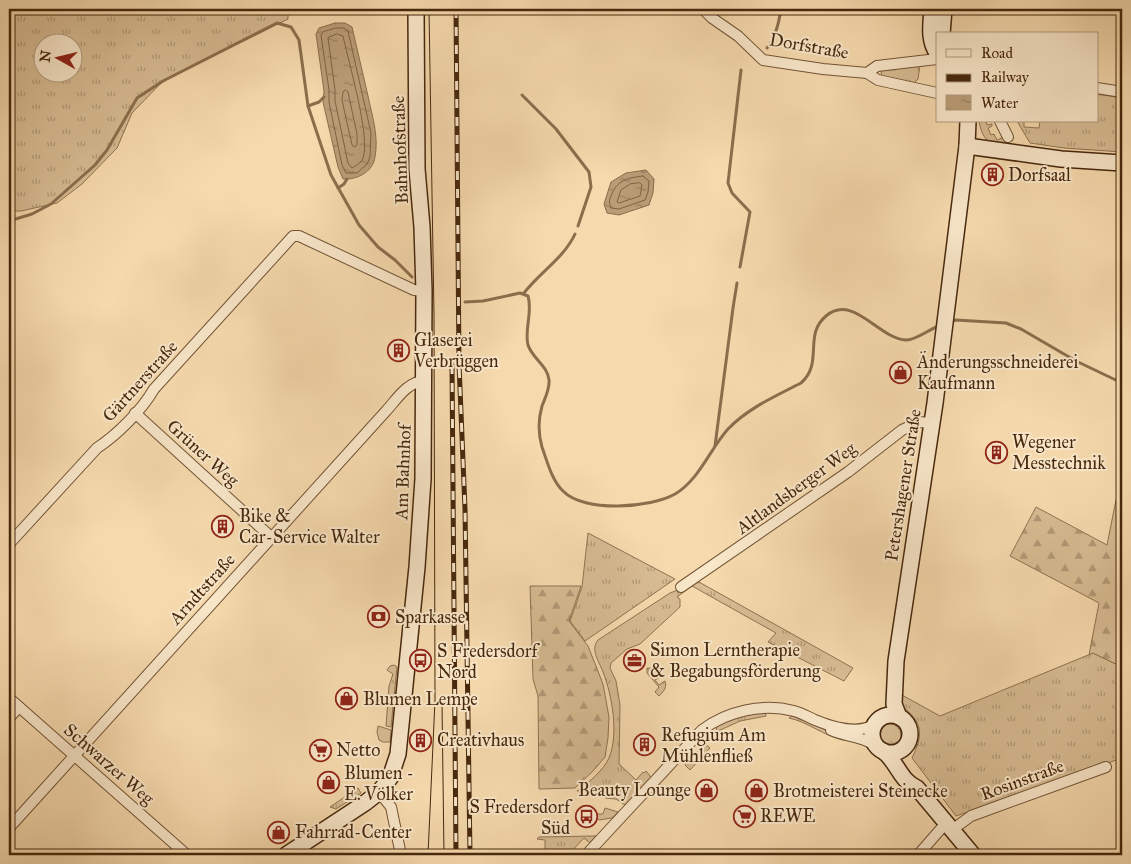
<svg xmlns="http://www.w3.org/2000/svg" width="1131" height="864" font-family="'IM FELL Great Primer',serif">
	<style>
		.grass { fill: url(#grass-tufts); stroke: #907250; fill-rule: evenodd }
		.forest { fill: url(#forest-firs); stroke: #907250 }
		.water { fill: url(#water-ripples); stroke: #8c6e4d }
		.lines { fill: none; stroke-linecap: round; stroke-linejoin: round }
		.shore { stroke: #806242; stroke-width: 1 }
		.stream { stroke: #8c6e4d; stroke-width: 3 }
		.street-casing { stroke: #735435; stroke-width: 12 }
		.secondary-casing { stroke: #47280d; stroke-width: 18 }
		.street { stroke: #f9e7ca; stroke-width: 10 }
		.secondary { stroke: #f9e7ca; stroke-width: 15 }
		.tram { stroke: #47280d; stroke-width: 1 }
		.rail-casing { stroke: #47280d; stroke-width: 5 }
		.rail { stroke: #f9e7ca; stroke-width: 3; stroke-dasharray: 9; stroke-linecap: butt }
		.labels { text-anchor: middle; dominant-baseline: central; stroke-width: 4; stroke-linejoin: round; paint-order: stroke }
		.street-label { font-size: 18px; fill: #47280d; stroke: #f9e7ca }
		.poi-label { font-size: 18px; fill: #47280d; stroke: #f9e7ca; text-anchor: start }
	</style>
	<defs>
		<pattern id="grass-tufts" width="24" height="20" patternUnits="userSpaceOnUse" patternTransform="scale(1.25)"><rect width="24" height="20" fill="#d8bc93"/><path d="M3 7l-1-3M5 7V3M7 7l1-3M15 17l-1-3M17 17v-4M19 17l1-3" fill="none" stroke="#b19976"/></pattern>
		<pattern id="forest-firs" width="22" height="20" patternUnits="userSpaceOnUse" patternTransform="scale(1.25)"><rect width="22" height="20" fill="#d8bc93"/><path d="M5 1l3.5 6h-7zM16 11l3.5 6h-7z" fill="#b19976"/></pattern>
		<pattern id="water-ripples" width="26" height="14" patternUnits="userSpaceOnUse" patternTransform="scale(1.25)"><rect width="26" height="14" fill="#ba9d77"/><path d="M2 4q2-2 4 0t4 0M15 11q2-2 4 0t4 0" fill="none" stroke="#998060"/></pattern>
	</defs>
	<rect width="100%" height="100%" fill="#f6daae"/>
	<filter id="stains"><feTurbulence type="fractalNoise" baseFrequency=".004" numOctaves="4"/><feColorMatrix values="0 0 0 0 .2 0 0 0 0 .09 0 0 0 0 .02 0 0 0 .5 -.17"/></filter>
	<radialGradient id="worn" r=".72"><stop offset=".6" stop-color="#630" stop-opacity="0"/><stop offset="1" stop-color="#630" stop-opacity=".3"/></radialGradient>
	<g class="grass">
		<path d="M 9,9 L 288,9 L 288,19 L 163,81 L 132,113 L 117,148 L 82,184 L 57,203 L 21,211 L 9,211 ZM 42,42 L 72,42 L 72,72 L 42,72 Z"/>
		<path d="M 920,65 L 918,79 L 914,83 L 883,76 L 881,74 L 882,70 Z"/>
		<path d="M 1097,94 L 1122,98 L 1122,152 L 1064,148 L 1030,143 L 1017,121 L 1024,121 L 1024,127 L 1039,128 L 1040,121 L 1097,121 Z"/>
		<path d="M 979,121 L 986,121 L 987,125 L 992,124 L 992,126 L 988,128 L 991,135 L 994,134 L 997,140 L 1004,137 L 1006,142 L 1010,143 L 1013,148 C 993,144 983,145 979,121 Z"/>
		<path d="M 588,533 L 675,579 L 585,641 L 570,621 L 582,587 Z"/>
		<path d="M 699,582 L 853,668 L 844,681 L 768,642 L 776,633 L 692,586 L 677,597 L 680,599 L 680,607 L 640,644 L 627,649 L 611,663 L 610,668 L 616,681 L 620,705 L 619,764 L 636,780 L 643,772 L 644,773 L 646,771 L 650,776 L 651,779 L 625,805 L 616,799 L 605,798 L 602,790 L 577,791 C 588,783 603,771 609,758 C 619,734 612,695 603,672 C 599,661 590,650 598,640 L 670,593 Z"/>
		<path d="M 1093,653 L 1122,667 L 1122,758 L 956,816 L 912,758 C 923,735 924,722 901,706 L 902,695 L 940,716 Z"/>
		<path d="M 394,665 L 397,667 L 391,727 L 386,726 L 389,686 L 393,674 L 387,670 L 390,666 Z"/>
		<path d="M 647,668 L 661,669 L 662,676 L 655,680 L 659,685 L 665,681 C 667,688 664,691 659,696 L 655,692 L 659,687 L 647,673 Z"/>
		<path d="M 901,709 C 917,721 923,738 909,754 L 907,754 C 909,743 916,734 909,723 C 906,717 902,716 901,709 Z"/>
		<path d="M 765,712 L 766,716 L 740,721 L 716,732 L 717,726 L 740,716 Z"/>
		<path d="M 792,716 L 816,725 L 843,740 C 824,736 808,722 789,718 Z"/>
		<circle cx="890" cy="735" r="11"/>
		<path d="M 378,726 L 391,730 L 390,742 L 383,742 L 379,740 L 377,732 Z"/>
		<path d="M 705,744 L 710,748 L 690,770 L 685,765 Z"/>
		<path d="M 358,788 L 361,793 L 336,809 L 330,807 Z"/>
		<path d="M 605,808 L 618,812 L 612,818 L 599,820 L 597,818 L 597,814 L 603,814 Z"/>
		<path d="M 596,836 L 590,843 L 584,838 L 568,855 L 545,855 L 545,840 L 537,839 L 539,837 Z"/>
	</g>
	<g class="forest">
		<path d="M 1116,500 L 1122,501 L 1122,667 L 1093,653 L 1089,655 L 1099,603 L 1010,556 L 1036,507 L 1107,545 Z"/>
		<path d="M 530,586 L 581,586 L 569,621 L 588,646 L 603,684 L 609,717 L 608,738 L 605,757 L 593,771 L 575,788 L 539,789 L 538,696 L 533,679 Z"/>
	</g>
	<g class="water">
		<path d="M 335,23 L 345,23 L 352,27 C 357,50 363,73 368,96 C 372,115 379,137 375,157 C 373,172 357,180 343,179 L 338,167 L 323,102 L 324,91 L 316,34 L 319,28 Z"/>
		<path d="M 646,170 L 654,179 L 653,193 L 649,205 L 619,215 L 607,213 L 604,204 L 611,182 L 626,173 Z"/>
	</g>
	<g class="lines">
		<g class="shore">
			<path d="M 336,28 L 344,28 L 348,31 L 371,133 L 370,157 L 367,164 L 357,173 L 346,173 L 342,165 L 329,102 L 329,90 L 321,35 L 323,32 Z"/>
			<path d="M 337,34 L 343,36 C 348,60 371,138 363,158 C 362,162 357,165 352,168 L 348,163 L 335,101 L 335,90 L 328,38 Z"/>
			<path d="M 346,90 L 348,92 L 357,134 L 357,145 L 355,147 L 352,145 L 342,100 L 343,92 Z"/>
			<path d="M 643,176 L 649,181 L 648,192 L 645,200 L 619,209 L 611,208 C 609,203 609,201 611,196 C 617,180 627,178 643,176 Z"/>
			<path d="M 640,183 L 642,185 L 640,196 L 619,203 L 617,202 L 621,190 L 630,184 Z"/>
		</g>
		<g class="stream">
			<path d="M 767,48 C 776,38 779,22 781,9"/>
			<path d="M 522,95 L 556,129 L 589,172 L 591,187 L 578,226"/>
			<path d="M 308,106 L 319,102 L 324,97"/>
			<path d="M 338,188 L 344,184 L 347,179"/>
			<path d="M 9,221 L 32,214 L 51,204 L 95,165 L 107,150 L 137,98 L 163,81 L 277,23 L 291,27 L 299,40 L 308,106 L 331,175 L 359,225 L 378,247 L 395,260 L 412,277"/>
			<path d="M 740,267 L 750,212 L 732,193 L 728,183 L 741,70"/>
			<path d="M 524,293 C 540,272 564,258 575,234"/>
			<path d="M 465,302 L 483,301 L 520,293 L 528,296 C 533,312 524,329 528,345 C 532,358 548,366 549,380 C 550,389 545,398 542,406 C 538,420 538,433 542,447 C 547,461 552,481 563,491 C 584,513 651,508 675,494 C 699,480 710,449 728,429 C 748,408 776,396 801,383 C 824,363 803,335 826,316 C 853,293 879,339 906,340 C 915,341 931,328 941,325"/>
			<path d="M 949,322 L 956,320 L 1006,323 L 1021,329 L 1076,361 L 1122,383"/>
			<path d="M 715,446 L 733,308 L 737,283"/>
		</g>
		<defs>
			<g id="street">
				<path d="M 703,9 L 712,18 L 738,36 L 763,60 L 823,69 L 867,73 L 878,80 L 937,93"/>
				<path d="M 867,73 L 877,66 L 937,59"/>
				<path d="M 1097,88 L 1122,92"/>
				<path d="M 1000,121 L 1008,137"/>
				<path d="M 135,413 L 271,537"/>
				<path d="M 9,544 L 97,448 C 117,435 142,410 154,389 L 293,236 L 299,236 L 414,290 L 424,291"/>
				<path d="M 681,587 L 848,472 L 902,430 L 919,422 L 931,423"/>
				<path d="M 9,698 L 187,855"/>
				<path d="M 9,718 L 19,707"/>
				<path d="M 831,730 C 846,737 864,736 877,747"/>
				<path d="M 379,792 L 391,807 L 401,855"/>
				<path d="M 9,828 L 386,411 C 397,399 407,382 424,381"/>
				<path d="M 952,830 L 971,816 L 1106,767"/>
				<path d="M 586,855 L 702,730 C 727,711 763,703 794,711 C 802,713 808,717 815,720 C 832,727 859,735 875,724"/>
				<path d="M 918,855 L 946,823"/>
			</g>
			<g id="secondary">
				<path d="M 932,9 C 931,25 928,39 937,53"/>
				<path d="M 942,34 L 944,9"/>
				<path d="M 967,146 L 1061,159 L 1122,163"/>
				<circle cx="891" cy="734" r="19"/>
				<path d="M 899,717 L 894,704 L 896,661 L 935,403 L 967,146 L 968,121"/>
				<path d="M 883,751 C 897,761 900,781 917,788 L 973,855"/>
				<path d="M 286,855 L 365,803 L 379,792 L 390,778 L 398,754 L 417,567 L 423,479 L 424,291 L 422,227 L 417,169 L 416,9"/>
			</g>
		</defs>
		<use href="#street" class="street-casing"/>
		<use href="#secondary" class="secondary-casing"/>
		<use href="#street" class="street"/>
		<use href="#secondary" class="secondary"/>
		<g class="tram">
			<path d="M 442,702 L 444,855"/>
			<path d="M 428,855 L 435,700 L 434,315 L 429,9"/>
		</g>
		<defs>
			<g id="rail">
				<path d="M 456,9 L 459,364 L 465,509 L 470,855"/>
				<path d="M 452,365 L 456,855"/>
			</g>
		</defs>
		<use href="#rail" class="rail-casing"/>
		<use href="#rail" class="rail"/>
	</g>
	<defs>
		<symbol id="building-ring" viewBox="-11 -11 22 22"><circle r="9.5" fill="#f9e7ca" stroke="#8f2418" stroke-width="1.5"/><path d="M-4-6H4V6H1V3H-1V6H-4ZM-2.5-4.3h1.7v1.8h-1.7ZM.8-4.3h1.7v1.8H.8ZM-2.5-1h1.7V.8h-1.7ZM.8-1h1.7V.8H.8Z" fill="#8f2418"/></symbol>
		<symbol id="shop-ring" viewBox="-11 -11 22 22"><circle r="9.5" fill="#f9e7ca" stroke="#8f2418" stroke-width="1.5"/><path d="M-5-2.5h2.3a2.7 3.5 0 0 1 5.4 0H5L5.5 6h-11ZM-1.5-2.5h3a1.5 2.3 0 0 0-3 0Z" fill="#8f2418"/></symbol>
		<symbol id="bank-ring" viewBox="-11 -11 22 22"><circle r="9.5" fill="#f9e7ca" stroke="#8f2418" stroke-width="1.5"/><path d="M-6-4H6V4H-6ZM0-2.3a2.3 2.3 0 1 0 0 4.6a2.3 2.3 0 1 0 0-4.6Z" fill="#8f2418"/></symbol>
		<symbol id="office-ring" viewBox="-11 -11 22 22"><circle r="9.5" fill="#f9e7ca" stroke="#8f2418" stroke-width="1.5"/><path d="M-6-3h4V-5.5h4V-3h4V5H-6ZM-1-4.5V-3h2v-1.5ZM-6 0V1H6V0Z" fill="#8f2418"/></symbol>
		<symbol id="bus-ring" viewBox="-11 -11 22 22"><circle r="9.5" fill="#f9e7ca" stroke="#8f2418" stroke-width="1.5"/><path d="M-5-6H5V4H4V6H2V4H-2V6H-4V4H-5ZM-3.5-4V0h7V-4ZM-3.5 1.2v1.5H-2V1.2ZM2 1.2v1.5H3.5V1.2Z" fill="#8f2418"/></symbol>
		<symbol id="supermarket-ring" viewBox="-11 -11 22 22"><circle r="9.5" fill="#f9e7ca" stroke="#8f2418" stroke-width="1.5"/><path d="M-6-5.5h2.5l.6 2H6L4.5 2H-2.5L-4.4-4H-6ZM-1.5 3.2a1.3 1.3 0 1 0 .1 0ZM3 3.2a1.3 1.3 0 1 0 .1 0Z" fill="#8f2418"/></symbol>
	</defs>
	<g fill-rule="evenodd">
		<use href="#building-ring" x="980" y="162" width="25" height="25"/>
		<use href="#building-ring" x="386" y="338" width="25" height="25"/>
		<use href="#shop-ring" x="888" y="360" width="25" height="25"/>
		<use href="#building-ring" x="984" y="440" width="25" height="25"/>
		<use href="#building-ring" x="210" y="514" width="25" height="25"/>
		<use href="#bank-ring" x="366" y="604" width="25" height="25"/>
		<use href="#office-ring" x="622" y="648" width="25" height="25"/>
		<use href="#bus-ring" x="408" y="648" width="25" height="25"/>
		<use href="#shop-ring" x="334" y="686" width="25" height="25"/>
		<use href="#building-ring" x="408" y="728" width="25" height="25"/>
		<use href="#building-ring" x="632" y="732" width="25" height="25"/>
		<use href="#supermarket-ring" x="308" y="738" width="25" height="25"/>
		<use href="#shop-ring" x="316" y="770" width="25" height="25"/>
		<use href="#shop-ring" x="694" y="778" width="25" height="25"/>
		<use href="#shop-ring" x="744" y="778" width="25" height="25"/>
		<use href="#supermarket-ring" x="732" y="804" width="25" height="25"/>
		<use href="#bus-ring" x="574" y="804" width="25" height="25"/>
		<use href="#shop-ring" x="266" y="820" width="25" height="25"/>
	</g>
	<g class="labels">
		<g class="street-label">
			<text transform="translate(809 46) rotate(10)">Dorfstraße</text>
			<text transform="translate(400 150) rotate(-92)">Bahnhofstraße</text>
			<text transform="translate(140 381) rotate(-48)">Gärtnerstraße</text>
			<text transform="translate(203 453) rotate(42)">Grüner Weg</text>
			<text transform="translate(403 472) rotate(-88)">Am Bahnhof</text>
			<text transform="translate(903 485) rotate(-81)">Petershagener Straße</text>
			<text transform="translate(796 488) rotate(-36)">Altlandsberger Weg</text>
			<text transform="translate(202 589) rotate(-48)">Arndtstraße</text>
			<text transform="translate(109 764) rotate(41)">Schwarzer Weg</text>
			<text transform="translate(1022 780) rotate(-20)">Rosinstraße</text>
		</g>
		<g class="poi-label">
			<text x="1008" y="175">Dorfsaal</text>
			<text x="414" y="340">Glaserei<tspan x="414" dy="21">Verbrüggen</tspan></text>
			<text x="917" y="362">Änderungsschneiderei<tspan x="917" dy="21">Kaufmann</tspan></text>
			<text x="1012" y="442">Wegener<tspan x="1012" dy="21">Messtechnik</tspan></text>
			<text x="239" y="516">Bike &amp;<tspan x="239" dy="21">Car-Service Walter</tspan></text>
			<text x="395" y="617">Sparkasse</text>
			<text x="650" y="650">Simon Lerntherapie<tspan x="650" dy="21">&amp; Begabungsförderung</tspan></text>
			<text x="437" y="651">S Fredersdorf<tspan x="437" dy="21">Nord</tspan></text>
			<text x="363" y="699">Blumen Lempe</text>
			<text x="661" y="735">Refugium Am<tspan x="661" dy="21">Mühlenfließ</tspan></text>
			<text x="437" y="740">Creativhaus</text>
			<text x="336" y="750">Netto</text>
			<text x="344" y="773">Blumen -<tspan x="344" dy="21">E. Völker</tspan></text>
			<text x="691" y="790" text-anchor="end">Beauty Lounge</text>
			<text x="773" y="791">Brotmeisterei Steinecke</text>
			<text x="570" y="807" text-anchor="end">S Fredersdorf<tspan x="570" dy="21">Süd</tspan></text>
			<text x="760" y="816">REWE</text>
			<text x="295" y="832">Fahrrad-Center</text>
		</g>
	</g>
	<rect width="1131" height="864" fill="none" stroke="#f6daae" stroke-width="30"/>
	<rect x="10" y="10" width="1111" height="844" fill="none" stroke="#47280d" stroke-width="2.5"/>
	<rect x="15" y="15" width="1101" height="834" fill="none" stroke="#47280d"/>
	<rect x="936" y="32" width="162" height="90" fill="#f9e7ca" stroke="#b29b7e"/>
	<rect x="946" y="49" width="25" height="8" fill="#f9e7ca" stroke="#b29b7e"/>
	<text x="981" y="58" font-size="15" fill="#47280d">Road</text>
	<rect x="946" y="74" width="25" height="8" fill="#47280d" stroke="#b29b7e"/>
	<text x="981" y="82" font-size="15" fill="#47280d">Railway</text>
	<rect x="946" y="95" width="25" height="15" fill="url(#water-ripples)" stroke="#b29b7e"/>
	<text x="981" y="108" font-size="15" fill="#47280d">Water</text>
	<g transform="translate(58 58) rotate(278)"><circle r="24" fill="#f9e7ca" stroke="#b29b7e"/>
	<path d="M0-4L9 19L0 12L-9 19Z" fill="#8f2418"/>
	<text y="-8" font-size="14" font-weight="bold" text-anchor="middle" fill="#47280d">N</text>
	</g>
	<rect width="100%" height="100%" filter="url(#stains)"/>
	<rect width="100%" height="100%" fill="url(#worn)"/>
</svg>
